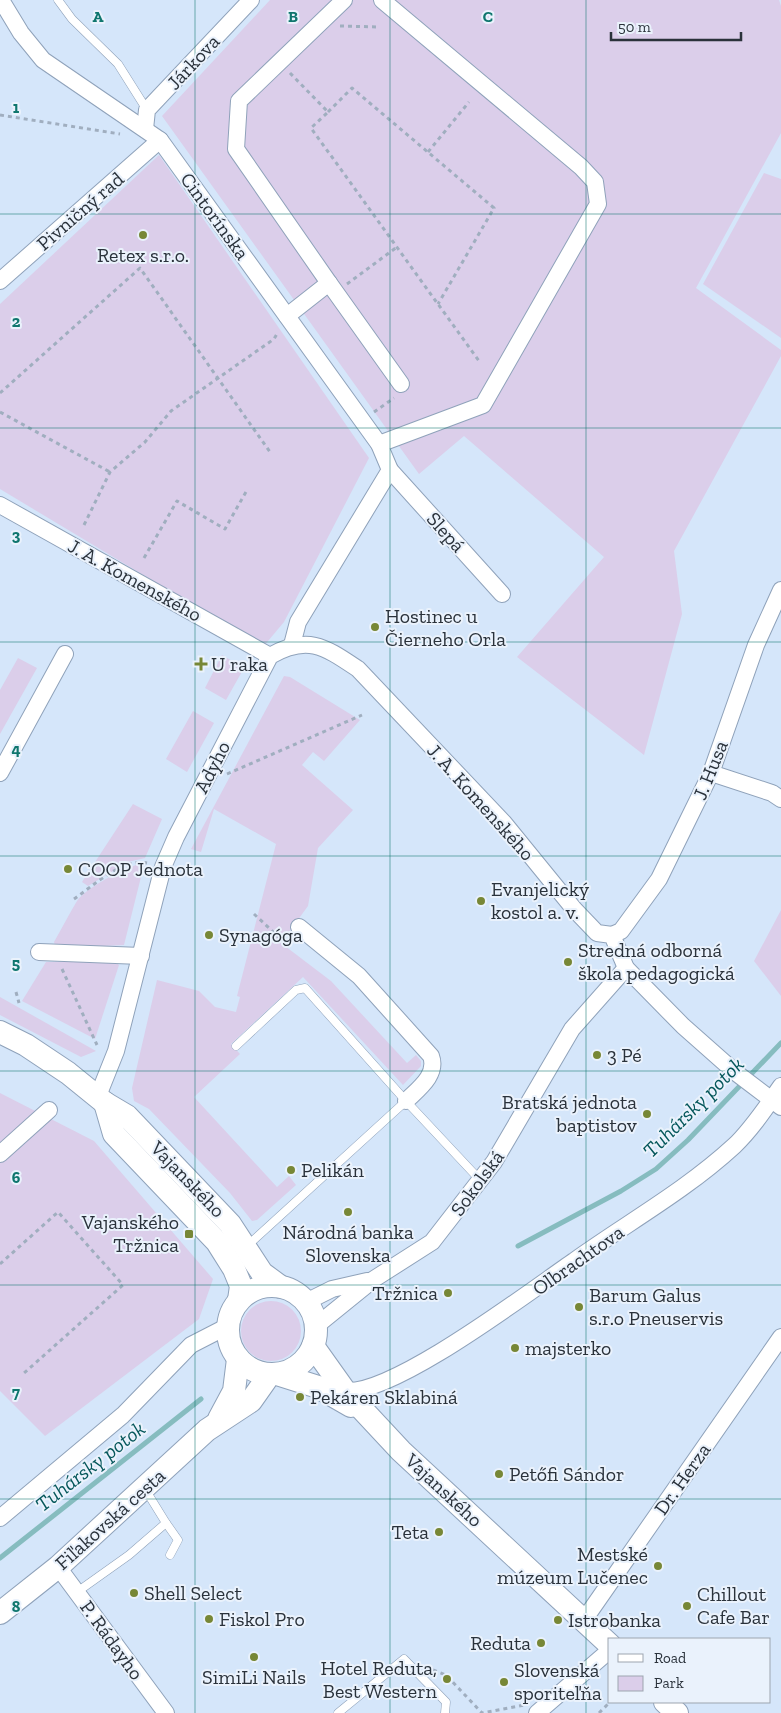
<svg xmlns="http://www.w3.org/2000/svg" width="781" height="1713" font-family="'Zilla Slab',serif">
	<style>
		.green { fill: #dbceea }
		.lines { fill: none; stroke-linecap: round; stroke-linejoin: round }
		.stream { stroke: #86bcbf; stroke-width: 5 }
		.lane-casing { stroke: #8fa2ba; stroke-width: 9 }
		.street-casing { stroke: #8fa2ba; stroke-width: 18 }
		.secondary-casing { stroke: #8fa2ba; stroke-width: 24 }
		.path { stroke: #a0aebf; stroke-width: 3; stroke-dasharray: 4 4; stroke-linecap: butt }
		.lane { stroke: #fff; stroke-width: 8 }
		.street { stroke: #fff; stroke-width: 16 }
		.secondary { stroke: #fff; stroke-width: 22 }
		.grid { fill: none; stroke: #0f766e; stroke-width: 1; stroke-opacity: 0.55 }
		.poi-dot { fill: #778736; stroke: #eaf2fc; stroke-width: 2 }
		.labels { text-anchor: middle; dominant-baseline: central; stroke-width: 4; stroke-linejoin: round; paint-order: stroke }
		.street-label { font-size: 20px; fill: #2a323b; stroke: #eaf2fc }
		.poi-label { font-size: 20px; fill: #2a323b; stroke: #eaf2fc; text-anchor: start }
		.water-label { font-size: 21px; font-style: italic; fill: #05575b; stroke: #eaf2fc }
		.grid-label { font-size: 16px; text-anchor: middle; font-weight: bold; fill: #0f766e; stroke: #eaf2fc; stroke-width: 4; stroke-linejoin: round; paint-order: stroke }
	</style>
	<rect width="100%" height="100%" fill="#d5e6fa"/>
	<g class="green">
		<path d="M 270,0 L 779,0 L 781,6 L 781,133 L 696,288 L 781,350 L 781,356 L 674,551 L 682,614 L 644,755 L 517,657 L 604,557 L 464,436 L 419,474 L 162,116 Z"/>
		<path d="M 159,155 L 369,458 L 284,622 L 263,647 L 0,489 L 0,304 Z"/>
		<path d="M 764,173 L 781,179 L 781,338 L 703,284 Z"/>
		<path d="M 222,655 L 244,668 L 226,700 L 205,688 Z"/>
		<path d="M 18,658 L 37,668 L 0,734 L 0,690 Z"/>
		<path d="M 284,676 L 290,677 L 360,720 L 324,761 L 313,752 L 302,765 L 353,810 L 318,848 L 308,906 L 281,943 L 331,981 L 407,1063 L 416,1055 L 421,1061 L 421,1066 L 403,1085 L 303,977 L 231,1044 L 240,1054 L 194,1097 L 277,1187 L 289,1176 L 296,1185 L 257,1220 L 252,1221 L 230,1193 L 149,1109 L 134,1101 L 132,1088 L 157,980 L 199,991 L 215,1007 L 236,1012 L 240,997 L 237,996 L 276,844 L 214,809 L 201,852 L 191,849 Z"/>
		<path d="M 193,711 L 214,723 L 187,772 L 166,759 Z"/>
		<path d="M 133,804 L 162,819 L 145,858 L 128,862 L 88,886 L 82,882 Z"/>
		<path d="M 136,865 L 144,865 L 124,945 L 63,948 L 55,945 L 54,942 C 62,928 69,914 77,901 C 87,887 120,871 136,865 Z"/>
		<path d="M 781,910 L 781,996 L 754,961 Z"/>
		<path d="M 113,961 L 119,965 L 95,1039 L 22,1001 L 46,962 Z"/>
		<path d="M 0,997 L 96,1051 L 81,1057 L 0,1015 Z"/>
		<path d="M 0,1093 L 94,1141 L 213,1279 L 199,1319 L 45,1436 L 0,1391 Z"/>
		<circle cx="271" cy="1331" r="30"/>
	</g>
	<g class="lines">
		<g class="stream">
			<path d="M 518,1246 L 621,1191 L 656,1169 L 688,1140 L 781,1043"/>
			<path d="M 0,1558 L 201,1399"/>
		</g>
		<defs>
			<g id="lane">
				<path d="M 58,0 L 72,19 L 118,64 L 147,110"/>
				<path d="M 236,1046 L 296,990 L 305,988 L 406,1101"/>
				<path d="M 247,1246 L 406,1101 L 480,1180"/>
				<path d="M 166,1523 L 178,1540 L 170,1555"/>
				<path d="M 77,1592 L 129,1555 L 166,1523 L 145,1489"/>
				<path d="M 338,1713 L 404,1659 L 446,1702 L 445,1713"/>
			</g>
			<g id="street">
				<path d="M 1,0 L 21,33 L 43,60 L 160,140 L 379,444 L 390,470 L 502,594"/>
				<path d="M 145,129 L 147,110 L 251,0"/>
				<path d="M 0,281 L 160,140"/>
				<path d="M 329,283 L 401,384"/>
				<path d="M 287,316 L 329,283 L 236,149 L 239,101 L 344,0"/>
				<path d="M 379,444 L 483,405 L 598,204 L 595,182 L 581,167 L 382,0"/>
				<path d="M 0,505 L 270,656"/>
				<path d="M 292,645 L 298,622 L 390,470"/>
				<path d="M 0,773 L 65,654"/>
				<path d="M 711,773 L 772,793 L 781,799"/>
				<path d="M 299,927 L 359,976 L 431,1056 C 438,1075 418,1089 406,1101"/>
				<path d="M 612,935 L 621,931 L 659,879 L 711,773 L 756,645 L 781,590"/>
				<path d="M 39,952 L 141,956"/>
				<path d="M 98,1096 L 116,1051 L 163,867 L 176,837 L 270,656 C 308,634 325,647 358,669 L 504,823 L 574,909 L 597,933 L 612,935 L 626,968 L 683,1026 L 735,1072 L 781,1107"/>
				<path d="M 0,1154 L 49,1110"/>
				<path d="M 306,1302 L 332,1289 L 367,1281"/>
				<path d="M 316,1326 L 374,1279 L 432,1242 L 494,1162 L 572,1029 L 626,968"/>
				<path d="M 345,1391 C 394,1395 530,1291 574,1261 C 627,1223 685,1191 734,1146 C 752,1129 767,1106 781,1086"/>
				<path d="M 0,1518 L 123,1415 L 191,1345 L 228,1326"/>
				<path d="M 58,1567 L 166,1713"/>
				<path d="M 584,1620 L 781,1337"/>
				<path d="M 537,1713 L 610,1650"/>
			</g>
			<g id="secondary">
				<path d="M 0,1032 L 26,1045 L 68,1073 L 105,1103 L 127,1116 L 230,1224 L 262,1273 L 281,1287"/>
				<path d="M 105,1103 L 114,1134 L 217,1242 L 234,1269 L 241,1286 L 239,1300"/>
				<circle cx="272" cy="1330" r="44"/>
				<path d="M 313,1346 L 345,1391 L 401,1451 L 610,1645"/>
				<path d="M 277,1374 L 318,1387 L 351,1406"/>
				<path d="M 219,1419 L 234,1391 L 238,1359"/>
				<path d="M 0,1613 L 58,1567 L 207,1430 L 251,1401 L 270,1374"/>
				<path d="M 665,1702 L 677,1713"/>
			</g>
		</defs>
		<use href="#lane" class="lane-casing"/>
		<use href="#street" class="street-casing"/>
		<use href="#secondary" class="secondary-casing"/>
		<g class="path">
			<path d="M 340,26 L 380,27"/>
			<path d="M 290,73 L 328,112 L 311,128 L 479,361"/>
			<path d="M 328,112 L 352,88 L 494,208 L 438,304"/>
			<path d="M 0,115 L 120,134"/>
			<path d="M 428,152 L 469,102"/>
			<path d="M 347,284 L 397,247"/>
			<path d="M 0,393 L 140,268 L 270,452"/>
			<path d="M 0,412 L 110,472"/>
			<path d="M 374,412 L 394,398"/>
			<path d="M 84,525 L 110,472 L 145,442 L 171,411 L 274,339 L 278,332"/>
			<path d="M 144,558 L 177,501 L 225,529 L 247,490"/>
			<path d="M 227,774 L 362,715"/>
			<path d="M 74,899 C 93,886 122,858 147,863"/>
			<path d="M 254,914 L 285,943 L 289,939"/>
			<path d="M 62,969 L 97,1045"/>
			<path d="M 16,992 L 19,1003"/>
			<path d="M 0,1264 L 58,1212 L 123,1285 L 23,1374"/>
			<path d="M 433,1670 L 446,1675 L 482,1713 L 524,1705"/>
			<path d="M 599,1713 L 610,1702"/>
		</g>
		<use href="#lane" class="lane"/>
		<use href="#street" class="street"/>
		<use href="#secondary" class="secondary"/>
	</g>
	<path class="grid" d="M 195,0 L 195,1713M 390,0 L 390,1713M 586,0 L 586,1713M 0,214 L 781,214M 0,428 L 781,428M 0,642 L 781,642M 0,856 L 781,856M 0,1071 L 781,1071M 0,1285 L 781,1285M 0,1499 L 781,1499"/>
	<g class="poi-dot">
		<circle cx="143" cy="235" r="5"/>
		<circle cx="375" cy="627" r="5"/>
		<path d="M198.5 656.5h5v5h5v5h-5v5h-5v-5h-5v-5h5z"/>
		<circle cx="68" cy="869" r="5"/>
		<circle cx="481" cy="901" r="5"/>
		<circle cx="209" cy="935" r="5"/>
		<circle cx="568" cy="962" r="5"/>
		<circle cx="597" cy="1055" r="5"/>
		<circle cx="647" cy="1114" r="5"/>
		<circle cx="291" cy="1170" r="5"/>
		<circle cx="348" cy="1212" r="5"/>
		<rect x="184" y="1229" width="10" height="10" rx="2.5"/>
		<circle cx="448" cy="1293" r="5"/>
		<circle cx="579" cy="1307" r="5"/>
		<circle cx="515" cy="1348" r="5"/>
		<circle cx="300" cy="1397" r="5"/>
		<circle cx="499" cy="1474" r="5"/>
		<circle cx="439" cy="1532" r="5"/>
		<circle cx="658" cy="1566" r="5"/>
		<circle cx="134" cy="1593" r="5"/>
		<circle cx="687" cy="1606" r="5"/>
		<circle cx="209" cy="1619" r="5"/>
		<circle cx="558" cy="1620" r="5"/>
		<circle cx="541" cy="1643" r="5"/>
		<circle cx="254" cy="1657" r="5"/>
		<circle cx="447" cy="1679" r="5"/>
		<circle cx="504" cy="1682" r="5"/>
	</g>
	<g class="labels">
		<g class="street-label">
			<text transform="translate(193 62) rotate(-47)">Járkova</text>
			<text transform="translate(80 211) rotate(-41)">Pivničný rad</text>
			<text transform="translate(215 216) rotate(54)">Cintorínska</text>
			<text transform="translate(446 532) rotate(48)">Slepá</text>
			<text transform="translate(135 580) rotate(29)">J. A. Komenského</text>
			<text transform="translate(212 767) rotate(-63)">Adyho</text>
			<text transform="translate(710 770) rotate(-68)">J. Husa</text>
			<text transform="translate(481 802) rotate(48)">J. A. Komenského</text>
			<text transform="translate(188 1179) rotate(46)">Vajanského</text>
			<text transform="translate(477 1183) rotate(-54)">Sokolská</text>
			<text transform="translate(578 1260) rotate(-35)">Olbrachtova</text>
			<text transform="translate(682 1479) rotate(-55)">Dr. Herza</text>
			<text transform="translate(444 1490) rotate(43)">Vajanského</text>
			<text transform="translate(110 1519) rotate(-42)">Fiľakovská cesta</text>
			<text transform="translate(112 1640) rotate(54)">P. Rádayho</text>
		</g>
		<g class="poi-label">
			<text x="143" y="255" text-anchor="middle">Retex s.r.o.</text>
			<text x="385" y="616">Hostinec u<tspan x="385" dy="23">Čierneho Orla</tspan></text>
			<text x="211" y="664">U raka</text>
			<text x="78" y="869">COOP Jednota</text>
			<text x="491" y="889">Evanjelický<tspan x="491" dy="23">kostol a. v.</tspan></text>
			<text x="219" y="935">Synagóga</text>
			<text x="578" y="950">Stredná odborná<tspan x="578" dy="23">škola pedagogická</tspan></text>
			<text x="607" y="1055">3 Pé</text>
			<text x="637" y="1102" text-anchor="end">Bratská jednota<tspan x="637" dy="23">baptistov</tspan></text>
			<text x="301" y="1170">Pelikán</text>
			<text x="179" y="1222" text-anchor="end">Vajanského<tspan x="179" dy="23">Tržnica</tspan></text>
			<text x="348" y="1232" text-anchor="middle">Národná banka<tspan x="348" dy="23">Slovenska</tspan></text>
			<text x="438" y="1293" text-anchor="end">Tržnica</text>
			<text x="589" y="1295">Barum Galus<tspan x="589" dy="23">s.r.o Pneuservis</tspan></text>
			<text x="525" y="1348">majsterko</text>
			<text x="310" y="1397">Pekáren Sklabiná</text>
			<text x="509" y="1474">Petőfi Sándor</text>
			<text x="429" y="1532" text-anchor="end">Teta</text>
			<text x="648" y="1554" text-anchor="end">Mestské<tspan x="648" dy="23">múzeum Lučenec</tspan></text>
			<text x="144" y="1593">Shell Select</text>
			<text x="697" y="1594">Chillout<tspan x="697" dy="23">Cafe Bar</tspan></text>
			<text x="219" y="1619">Fiskol Pro</text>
			<text x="568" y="1620">Istrobanka</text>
			<text x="531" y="1643" text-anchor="end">Reduta</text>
			<text x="437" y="1668" text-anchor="end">Hotel Reduta,<tspan x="437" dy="23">Best Western</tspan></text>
			<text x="514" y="1670">Slovenská<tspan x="514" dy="23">sporiteľňa</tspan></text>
			<text x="254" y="1677" text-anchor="middle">SimiLi Nails</text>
		</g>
		<g class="water-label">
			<text transform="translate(693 1107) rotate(-45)">Tuhársky potok</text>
			<text transform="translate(90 1466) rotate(-38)">Tuhársky potok</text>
		</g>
	</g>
	<g class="grid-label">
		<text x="98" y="22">A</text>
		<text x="293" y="22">B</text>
		<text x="488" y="22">C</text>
		<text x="16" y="113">1</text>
		<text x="16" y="327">2</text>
		<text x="16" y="541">3</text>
		<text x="16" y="755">4</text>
		<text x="16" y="969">5</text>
		<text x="16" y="1183">6</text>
		<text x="16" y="1398">7</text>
		<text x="16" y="1612">8</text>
	</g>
	<rect x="608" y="1638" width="162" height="65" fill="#eaf2fc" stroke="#9da5af"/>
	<rect x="618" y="1654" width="25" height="8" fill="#ffffff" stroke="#9da5af"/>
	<text x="654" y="1663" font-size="15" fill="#2a323b">Road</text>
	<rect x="618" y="1676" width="25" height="15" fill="#dbceea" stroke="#9da5af"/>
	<text x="654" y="1688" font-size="15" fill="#2a323b">Park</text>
	<path d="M611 32v8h130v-8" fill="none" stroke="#2a323b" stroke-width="2.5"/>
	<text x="618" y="32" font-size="15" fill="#2a323b" stroke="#eaf2fc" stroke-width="4" paint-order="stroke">50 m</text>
</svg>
